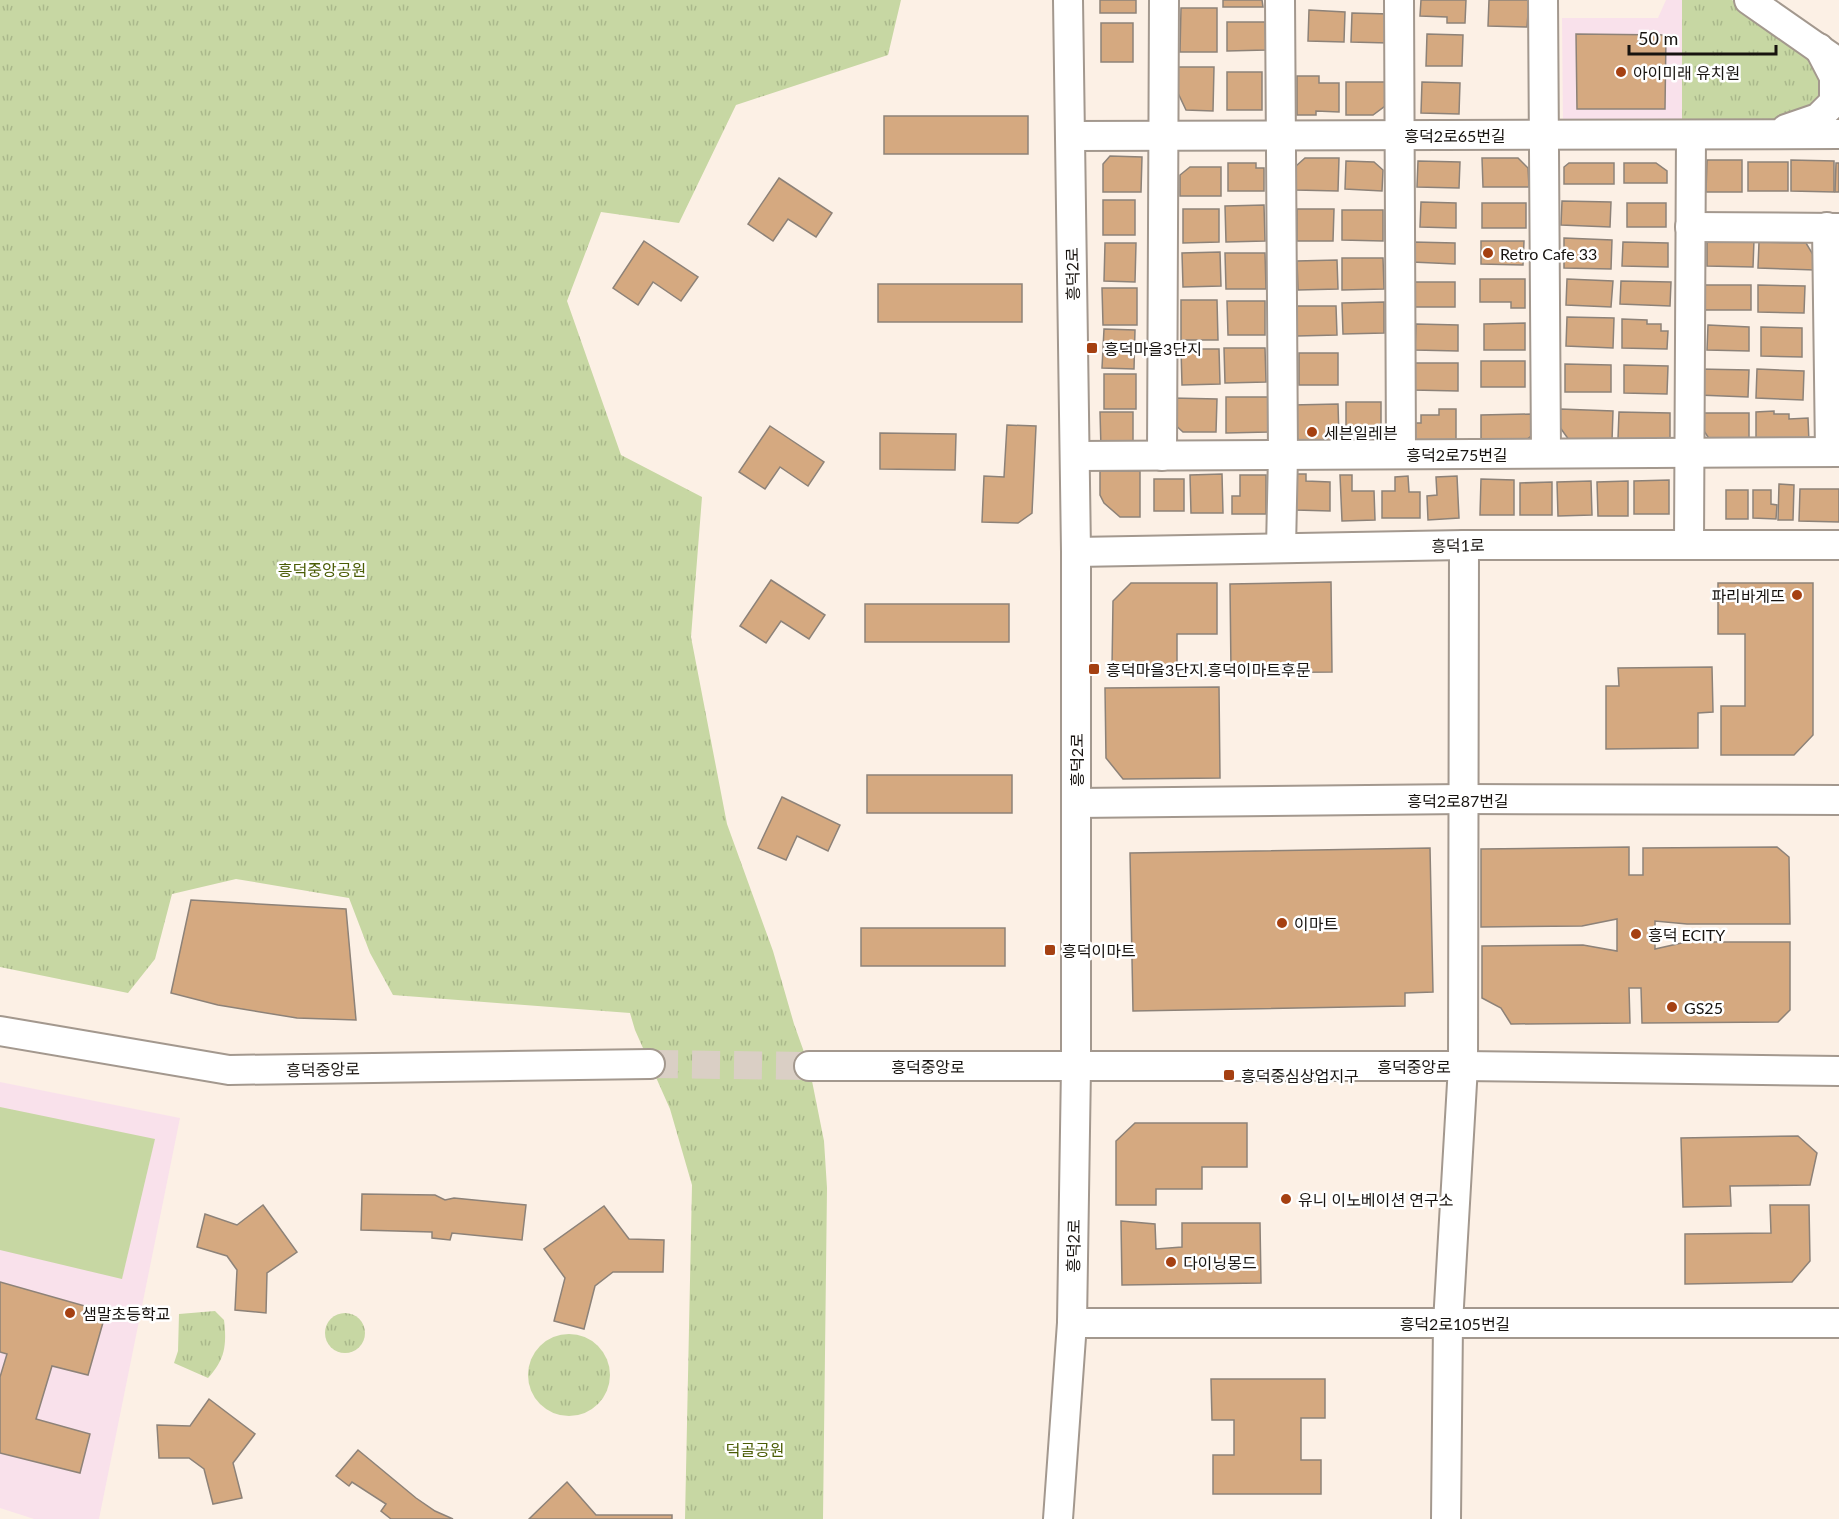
<svg xmlns="http://www.w3.org/2000/svg" width="1839" height="1519" font-family="Lato,'Noto Sans KR',sans-serif">
	<style>
		.education { fill: #f9e1eb }
		.green { fill: #c7d7a3 }
		.park { fill: url(#park-tufts) }
		.building { fill: #d5a980; stroke: #8d8278; stroke-width: 1.5 }
		.lines { fill: none; stroke-linecap: round; stroke-linejoin: round }
		.minor-tunnel { stroke: #dacfc5; stroke-width: 28; stroke-dasharray: 28 14; stroke-linecap: butt }
		.minor-casing { stroke: #a3988e; stroke-width: 32 }
		.minor { stroke: #fff; stroke-width: 28 }
		.poi-dot { fill: #a54011; stroke: #fff; stroke-width: 2 }
		.labels { text-anchor: middle; dominant-baseline: central; stroke-width: 5; stroke-linejoin: round; paint-order: stroke }
		.poi-label { font-size: 16px; fill: #17130f; stroke: #fff; text-anchor: start }
		.street-label { font-size: 16px; fill: #17130f; stroke: #fff }
		.park-label { font-size: 16px; fill: #4a5c04; stroke: #fff }
	</style>
	<defs>
		<pattern id="park-tufts" width="24" height="20" patternUnits="userSpaceOnUse" patternTransform="scale(1.5)"><rect width="24" height="20" fill="#c7d7a3"/><path d="M3 7l-1-3M5 7V3M7 7l1-3M15 17l-1-3M17 17v-4M19 17l1-3" fill="none" stroke="#aab88b"/></pattern>
	</defs>
	<rect width="100%" height="100%" fill="#fcf0e5"/>
	<g class="education">
		<path d="M 1666,0 L 1732,0 L 1766,127 L 1563,126 L 1562,18 L 1658,18 Z"/>
		<path d="M 0,1082 L 180,1118 L 99,1519 L 34,1519 L 0,1508 Z"/>
	</g>
	<path class="green" d="M 0,1107 L 155,1139 L 122,1279 L 0,1250 Z"/>
	<g class="park">
		<path d="M 0,0 L 901,0 L 888,55 L 736,105 L 679,223 L 601,212 L 567,301 L 621,455 L 702,497 L 691,637 L 727,824 L 773,951 L 794,1024 L 809,1066 L 824,1141 L 827,1188 L 823,1519 L 685,1519 L 692,1185 L 670,1109 L 635,1030 L 630,1013 L 393,995 L 370,953 L 349,898 L 236,879 L 172,894 L 155,959 L 128,993 L 0,967 Z"/>
		<path d="M 1682,0 L 1732,0 L 1812,55 L 1826,99 L 1766,127 L 1682,127 Z"/>
		<path d="M 215,1311 L 224,1320 C 227,1345 225,1360 208,1378 L 174,1363 L 178,1351 L 179,1314 Z"/>
		<circle cx="345" cy="1333" r="20"/>
		<circle cx="569" cy="1375" r="41"/>
	</g>
	<g class="building">
		<rect x="1100" y="0" width="36" height="13"/>
		<path d="M 1223,0 L 1262,0 L 1263,7 L 1223,7 Z"/>
		<path d="M 1421,0 L 1466,0 L 1465,23 L 1447,23 L 1447,17 L 1420,16 Z"/>
		<path d="M 1489,0 L 1529,0 L 1527,27 L 1488,26 Z"/>
		<path d="M 1181,8 L 1217,8 L 1217,52 L 1180,52 Z"/>
		<path d="M 1309,10 L 1345,12 L 1344,42 L 1308,41 Z"/>
		<path d="M 1352,13 L 1389,14 L 1388,43 L 1351,42 Z"/>
		<path d="M 1227,22 L 1265,22 L 1266,50 L 1227,51 Z"/>
		<rect x="1101" y="23" width="32" height="39"/>
		<path d="M 1427,34 L 1463,35 L 1462,66 L 1426,66 Z"/>
		<path d="M 1576,34 L 1666,35 L 1665,109 L 1577,109 Z"/>
		<path d="M 1178,67 L 1214,67 L 1213,111 L 1186,110 L 1178,93 Z"/>
		<rect x="1227" y="72" width="35" height="38"/>
		<path d="M 1297,76 L 1319,76 L 1319,83 L 1339,83 L 1339,112 L 1316,111 L 1316,115 L 1297,115 Z"/>
		<path d="M 1346,82 L 1386,82 L 1385,106 L 1373,115 L 1346,115 Z"/>
		<path d="M 1422,82 L 1460,83 L 1459,114 L 1421,113 Z"/>
		<rect x="884" y="116" width="144" height="38"/>
		<path d="M 1110,156 L 1142,157 L 1141,192 L 1103,192 L 1103,164 Z"/>
		<path d="M 1305,158 L 1339,158 L 1338,191 L 1296,190 L 1296,166 Z"/>
		<path d="M 1482,158 L 1518,158 L 1528,168 L 1529,187 L 1483,187 Z"/>
		<path d="M 1707,160 L 1742,160 L 1742,192 L 1706,192 Z"/>
		<path d="M 1791,160 L 1834,161 L 1834,192 L 1791,191 Z"/>
		<path d="M 1346,161 L 1374,162 L 1383,170 L 1382,191 L 1345,189 Z"/>
		<path d="M 1418,161 L 1460,162 L 1459,188 L 1417,187 Z"/>
		<rect x="1748" y="162" width="40" height="29"/>
		<path d="M 1228,163 L 1256,163 L 1256,168 L 1264,168 L 1264,191 L 1228,191 Z"/>
		<path d="M 1569,163 L 1614,163 L 1614,184 L 1564,184 L 1564,167 Z"/>
		<path d="M 1624,163 L 1656,163 L 1667,171 L 1667,183 L 1624,183 Z"/>
		<path d="M 1836,163 L 1839,163 L 1839,192 L 1835,192 Z"/>
		<path d="M 1190,167 L 1221,167 L 1221,196 L 1180,196 L 1180,175 Z"/>
		<path d="M 779,178 L 832,213 L 816,237 L 788,219 L 773,241 L 748,224 Z"/>
		<rect x="1103" y="200" width="32" height="35"/>
		<path d="M 1562,201 L 1611,202 L 1610,227 L 1561,225 Z"/>
		<path d="M 1421,202 L 1456,203 L 1456,228 L 1420,227 Z"/>
		<rect x="1482" y="203" width="44" height="25"/>
		<rect x="1627" y="203" width="39" height="24"/>
		<path d="M 1264,205 L 1265,241 L 1226,242 L 1225,206 Z"/>
		<path d="M 1183,209 L 1219,209 L 1219,242 L 1183,243 Z"/>
		<path d="M 1297,209 L 1334,209 L 1333,241 L 1297,241 Z"/>
		<path d="M 1342,210 L 1383,210 L 1383,241 L 1342,240 Z"/>
		<path d="M 1564,238 L 1612,240 L 1611,269 L 1564,268 Z"/>
		<path d="M 1707,239 L 1754,240 L 1753,267 L 1707,266 Z"/>
		<path d="M 644,241 L 698,277 L 681,301 L 653,282 L 638,305 L 613,288 Z"/>
		<path d="M 1481,241 L 1524,241 L 1523,265 L 1481,264 Z"/>
		<path d="M 1413,242 L 1455,243 L 1455,264 L 1412,262 Z"/>
		<path d="M 1623,242 L 1668,243 L 1668,267 L 1622,266 Z"/>
		<path d="M 1759,242 L 1806,243 L 1815,258 L 1815,270 L 1758,268 Z"/>
		<path d="M 1105,243 L 1136,243 L 1135,282 L 1104,281 Z"/>
		<path d="M 1220,252 L 1221,286 L 1183,287 L 1182,253 Z"/>
		<path d="M 1225,253 L 1265,253 L 1266,289 L 1226,289 Z"/>
		<path d="M 1342,258 L 1383,258 L 1384,289 L 1342,290 Z"/>
		<path d="M 1337,260 L 1338,289 L 1298,290 L 1297,261 Z"/>
		<path d="M 1480,279 L 1525,279 L 1525,308 L 1511,308 L 1511,302 L 1480,302 Z"/>
		<path d="M 1567,279 L 1613,281 L 1611,307 L 1566,305 Z"/>
		<path d="M 1621,281 L 1671,282 L 1670,306 L 1620,304 Z"/>
		<rect x="1414" y="282" width="41" height="25"/>
		<rect x="878" y="284" width="144" height="38"/>
		<rect x="1705" y="285" width="46" height="25"/>
		<path d="M 1758,285 L 1805,286 L 1804,313 L 1758,312 Z"/>
		<path d="M 1102,288 L 1137,288 L 1137,325 L 1103,325 Z"/>
		<path d="M 1181,300 L 1217,300 L 1218,340 L 1181,340 Z"/>
		<path d="M 1227,301 L 1265,301 L 1265,335 L 1228,335 Z"/>
		<path d="M 1384,302 L 1384,333 L 1343,334 L 1342,303 Z"/>
		<path d="M 1297,306 L 1336,306 L 1337,335 L 1297,336 Z"/>
		<path d="M 1567,317 L 1614,318 L 1613,348 L 1566,346 Z"/>
		<path d="M 1622,319 L 1647,320 L 1647,324 L 1661,324 L 1661,331 L 1668,331 L 1667,349 L 1622,348 Z"/>
		<path d="M 1525,323 L 1525,350 L 1484,350 L 1484,324 Z"/>
		<path d="M 1416,324 L 1458,325 L 1458,351 L 1415,350 Z"/>
		<path d="M 1708,325 L 1749,327 L 1749,351 L 1707,350 Z"/>
		<path d="M 1761,327 L 1802,328 L 1802,357 L 1761,356 Z"/>
		<path d="M 1104,329 L 1135,330 L 1134,369 L 1102,368 Z"/>
		<path d="M 1224,348 L 1265,348 L 1266,382 L 1225,383 Z"/>
		<path d="M 1181,349 L 1219,349 L 1220,384 L 1182,385 Z"/>
		<rect x="1299" y="353" width="39" height="32"/>
		<rect x="1481" y="361" width="44" height="26"/>
		<path d="M 1413,363 L 1458,363 L 1458,391 L 1413,390 Z"/>
		<path d="M 1565,364 L 1611,365 L 1611,392 L 1565,392 Z"/>
		<path d="M 1624,365 L 1668,366 L 1667,394 L 1624,393 Z"/>
		<path d="M 1699,369 L 1749,370 L 1748,397 L 1698,395 Z"/>
		<path d="M 1757,369 L 1804,371 L 1803,400 L 1756,398 Z"/>
		<rect x="1104" y="374" width="32" height="35"/>
		<path d="M 1226,397 L 1268,397 L 1268,432 L 1226,433 Z"/>
		<path d="M 1172,398 L 1217,399 L 1216,432 L 1183,432 L 1171,421 Z"/>
		<path d="M 1346,402 L 1381,402 L 1381,423 L 1377,433 L 1346,433 Z"/>
		<path d="M 1338,404 L 1339,440 L 1299,440 L 1293,434 L 1292,405 Z"/>
		<path d="M 1439,409 L 1456,409 L 1456,441 L 1412,440 L 1412,423 L 1421,423 L 1421,415 L 1439,415 Z"/>
		<path d="M 1560,409 L 1613,411 L 1612,441 L 1569,440 L 1559,426 Z"/>
		<path d="M 1774,411 L 1774,414 L 1789,414 L 1789,419 L 1808,418 L 1809,442 L 1756,443 L 1756,412 Z"/>
		<path d="M 1100,412 L 1133,412 L 1133,448 L 1101,449 Z"/>
		<path d="M 1619,412 L 1670,413 L 1670,440 L 1618,439 Z"/>
		<path d="M 1704,413 L 1749,413 L 1749,440 L 1710,440 L 1704,431 Z"/>
		<path d="M 1531,414 L 1531,436 L 1518,447 L 1481,447 L 1481,415 Z"/>
		<path d="M 1007,425 L 1036,426 L 1032,513 L 1018,523 L 982,522 L 984,476 L 1004,477 Z"/>
		<path d="M 770,426 L 824,462 L 808,486 L 780,467 L 765,489 L 739,472 Z"/>
		<path d="M 880,433 L 956,434 L 955,470 L 880,469 Z"/>
		<path d="M 1100,471 L 1140,471 L 1140,517 L 1120,517 L 1104,503 L 1100,495 Z"/>
		<path d="M 1222,474 L 1223,513 L 1191,513 L 1190,475 Z"/>
		<path d="M 1297,474 L 1306,474 L 1306,481 L 1330,482 L 1330,511 L 1296,510 Z"/>
		<path d="M 1240,475 L 1266,475 L 1266,514 L 1232,514 L 1232,496 L 1240,496 Z"/>
		<path d="M 1340,475 L 1352,475 L 1352,491 L 1374,491 L 1375,520 L 1342,521 Z"/>
		<path d="M 1408,476 L 1409,492 L 1420,492 L 1420,518 L 1382,518 L 1382,491 L 1395,491 L 1395,477 Z"/>
		<path d="M 1457,476 L 1459,518 L 1428,520 L 1427,496 L 1437,495 L 1436,477 Z"/>
		<rect x="1154" y="479" width="30" height="32"/>
		<path d="M 1481,479 L 1514,480 L 1514,515 L 1480,515 Z"/>
		<path d="M 1669,480 L 1669,514 L 1634,514 L 1634,481 Z"/>
		<path d="M 1591,481 L 1592,515 L 1558,516 L 1557,482 Z"/>
		<path d="M 1628,481 L 1628,516 L 1598,516 L 1597,482 Z"/>
		<path d="M 1552,482 L 1552,515 L 1520,515 L 1520,483 Z"/>
		<path d="M 1779,484 L 1794,485 L 1793,520 L 1778,520 Z"/>
		<path d="M 1800,489 L 1839,489 L 1839,522 L 1799,521 Z"/>
		<rect x="1726" y="490" width="22" height="29"/>
		<path d="M 1753,490 L 1771,490 L 1771,504 L 1777,505 L 1776,519 L 1753,518 Z"/>
		<path d="M 771,580 L 825,615 L 809,639 L 781,621 L 766,643 L 740,626 Z"/>
		<path d="M 1331,582 L 1332,672 L 1231,673 L 1230,584 Z"/>
		<path d="M 1131,583 L 1217,583 L 1217,634 L 1177,634 L 1177,668 L 1112,667 L 1113,601 Z"/>
		<path d="M 1718,583 L 1813,583 L 1813,735 L 1794,755 L 1721,755 L 1721,706 L 1745,706 L 1745,634 L 1718,634 Z"/>
		<rect x="865" y="604" width="144" height="38"/>
		<path d="M 1712,667 L 1713,712 L 1698,713 L 1698,748 L 1606,749 L 1606,686 L 1619,686 L 1618,668 Z"/>
		<path d="M 1219,687 L 1220,778 L 1123,779 L 1106,758 L 1105,688 Z"/>
		<rect x="867" y="775" width="145" height="38"/>
		<path d="M 782,797 L 840,825 L 828,851 L 797,836 L 786,860 L 758,848 Z"/>
		<path d="M 1629,847 L 1629,875 L 1643,875 L 1643,848 L 1777,847 L 1789,857 L 1790,924 L 1687,924 L 1655,921 L 1655,949 L 1686,942 L 1790,942 L 1790,1010 L 1778,1022 L 1642,1023 L 1641,988 L 1629,988 L 1630,1023 L 1511,1024 L 1501,1008 L 1482,998 L 1482,946 L 1583,945 L 1617,951 L 1617,919 L 1582,926 L 1481,927 L 1481,849 Z"/>
		<path d="M 1430,848 L 1433,992 L 1405,993 L 1405,1006 L 1133,1011 L 1130,853 Z"/>
		<path d="M 191,900 L 346,909 L 356,1020 L 297,1018 L 218,1005 L 171,993 Z"/>
		<rect x="861" y="928" width="144" height="38"/>
		<path d="M 1135,1123 L 1247,1123 L 1247,1167 L 1202,1167 L 1202,1189 L 1156,1189 L 1156,1205 L 1116,1205 L 1116,1141 Z"/>
		<path d="M 1798,1136 L 1817,1153 L 1810,1185 L 1730,1186 L 1731,1206 L 1683,1207 L 1681,1138 Z"/>
		<path d="M 362,1194 L 435,1195 L 445,1200 L 454,1198 L 526,1205 L 522,1240 L 452,1233 L 450,1240 L 432,1238 L 432,1232 L 361,1230 Z"/>
		<path d="M 263,1205 L 297,1252 L 267,1273 L 266,1313 L 235,1310 L 237,1270 L 227,1256 L 197,1247 L 205,1214 L 237,1225 Z"/>
		<path d="M 1770,1205 L 1809,1205 L 1810,1261 L 1792,1282 L 1685,1284 L 1685,1234 L 1771,1233 Z"/>
		<path d="M 604,1206 L 629,1239 L 664,1240 L 663,1272 L 613,1272 L 595,1286 L 584,1329 L 554,1321 L 565,1278 L 544,1249 Z"/>
		<path d="M 1121,1221 L 1155,1224 L 1156,1249 L 1182,1247 L 1182,1223 L 1260,1223 L 1261,1283 L 1122,1285 Z"/>
		<path d="M 0,1282 L 106,1312 L 88,1375 L 52,1366 L 36,1419 L 90,1434 L 80,1473 L 0,1453 L 0,1377 L 7,1354 L 0,1352 Z"/>
		<path d="M 1211,1379 L 1325,1379 L 1325,1418 L 1301,1418 L 1301,1460 L 1321,1460 L 1321,1494 L 1213,1494 L 1213,1455 L 1234,1455 L 1234,1420 L 1212,1420 Z"/>
		<path d="M 209,1399 L 255,1434 L 233,1463 L 242,1498 L 213,1504 L 204,1469 L 189,1458 L 159,1458 L 157,1425 L 190,1426 Z"/>
		<path d="M 358,1450 L 416,1498 L 435,1511 L 453,1519 L 391,1519 L 381,1511 L 386,1504 L 352,1482 L 349,1486 L 336,1476 Z"/>
		<path d="M 567,1482 L 596,1515 L 672,1515 L 672,1519 L 529,1519 Z"/>
	</g>
	<g class="lines">
		<path class="minor-tunnel" d="M 650,1064 L 809,1066"/>
		<defs>
			<g id="minor">
				<path d="M 1280,0 L 1283,455 L 1281,548"/>
				<path d="M 1399,0 L 1401,454"/>
				<path d="M 1543,0 L 1546,453"/>
				<path d="M 1749,0 L 1832,58"/>
				<path d="M 1786,129 L 1818,118 L 1834,102 L 1834,77 L 1819,48"/>
				<path d="M 1070,136 L 1839,134"/>
				<path d="M 1690,227 L 1839,228"/>
				<path d="M 1827,227 L 1830,452"/>
				<path d="M 1075,456 L 1839,452"/>
				<path d="M 1162,456 L 1164,0"/>
				<path d="M 1689,544 L 1691,135"/>
				<path d="M 1076,552 L 1464,545 L 1839,545"/>
				<path d="M 1076,803 L 1464,799 L 1839,800"/>
				<path d="M 0,1031 L 229,1070 L 650,1064"/>
				<path d="M 809,1066 L 1463,1066 L 1839,1071"/>
				<path d="M 1072,1323 L 1839,1323"/>
				<path d="M 1058,1519 L 1072,1323 L 1076,1067 L 1076,552 L 1068,0"/>
				<path d="M 1446,1519 L 1448,1323 L 1463,1066 L 1464,545"/>
			</g>
		</defs>
		<use href="#minor" class="minor-casing"/>
		<use href="#minor" class="minor"/>
	</g>
	<g class="poi-dot">
		<circle cx="1621" cy="72" r="6"/>
		<circle cx="1488" cy="253" r="6"/>
		<rect x="1086" y="342" width="12" height="12" rx="3"/>
		<circle cx="1312" cy="432" r="6"/>
		<circle cx="1797" cy="595" r="6"/>
		<rect x="1088" y="663" width="12" height="12" rx="3"/>
		<circle cx="1282" cy="923" r="6"/>
		<circle cx="1636" cy="934" r="6"/>
		<rect x="1044" y="944" width="12" height="12" rx="3"/>
		<circle cx="1672" cy="1007" r="6"/>
		<rect x="1223" y="1069" width="12" height="12" rx="3"/>
		<circle cx="1286" cy="1199" r="6"/>
		<circle cx="1171" cy="1262" r="6"/>
		<circle cx="70" cy="1313" r="6"/>
	</g>
	<g class="labels">
		<g class="poi-label">
			<text x="1633" y="72">아이미래 유치원</text>
			<text x="1500" y="253">Retro Cafe 33</text>
			<text x="1104" y="348">흥덕마을3단지</text>
			<text x="1324" y="432">세븐일레븐</text>
			<text x="1785" y="595" text-anchor="end">파리바게뜨</text>
			<text x="1106" y="669">흥덕마을3단지.흥덕이마트후문</text>
			<text x="1294" y="923">이마트</text>
			<text x="1648" y="934">흥덕 ECITY</text>
			<text x="1062" y="950">흥덕이마트</text>
			<text x="1684" y="1007">GS25</text>
			<text x="1241" y="1075">흥덕중심상업지구</text>
			<text x="1298" y="1199">유니 이노베이션 연구소</text>
			<text x="1183" y="1262">다이닝몽드</text>
			<text x="82" y="1313">샘말초등학교</text>
		</g>
		<g class="street-label">
			<text x="1455" y="135">흥덕2로65번길</text>
			<text transform="translate(1072 274) rotate(-91)">흥덕2로</text>
			<text x="1457" y="454">흥덕2로75번길</text>
			<text transform="translate(1458 545) rotate(-1)">흥덕1로</text>
			<text transform="translate(1076 760) rotate(-90)">흥덕2로</text>
			<text x="1458" y="800">흥덕2로87번길</text>
			<text x="928" y="1066">흥덕중앙로</text>
			<text x="1414" y="1066">흥덕중앙로</text>
			<text transform="translate(323 1069) rotate(-1)">흥덕중앙로</text>
			<text transform="translate(1073 1246) rotate(-89)">흥덕2로</text>
			<text x="1455" y="1323">흥덕2로105번길</text>
		</g>
		<g class="park-label">
			<text x="322" y="569">흥덕중앙공원</text>
			<text x="755" y="1449">덕골공원</text>
		</g>
	</g>
	<path d="M1629 45v9h147v-9" fill="none" stroke="#17130f" stroke-width="3"/>
	<text x="1638" y="45" font-size="18" fill="#17130f" stroke="#ffffff" stroke-width="4.5" paint-order="stroke">50 m</text>
</svg>
